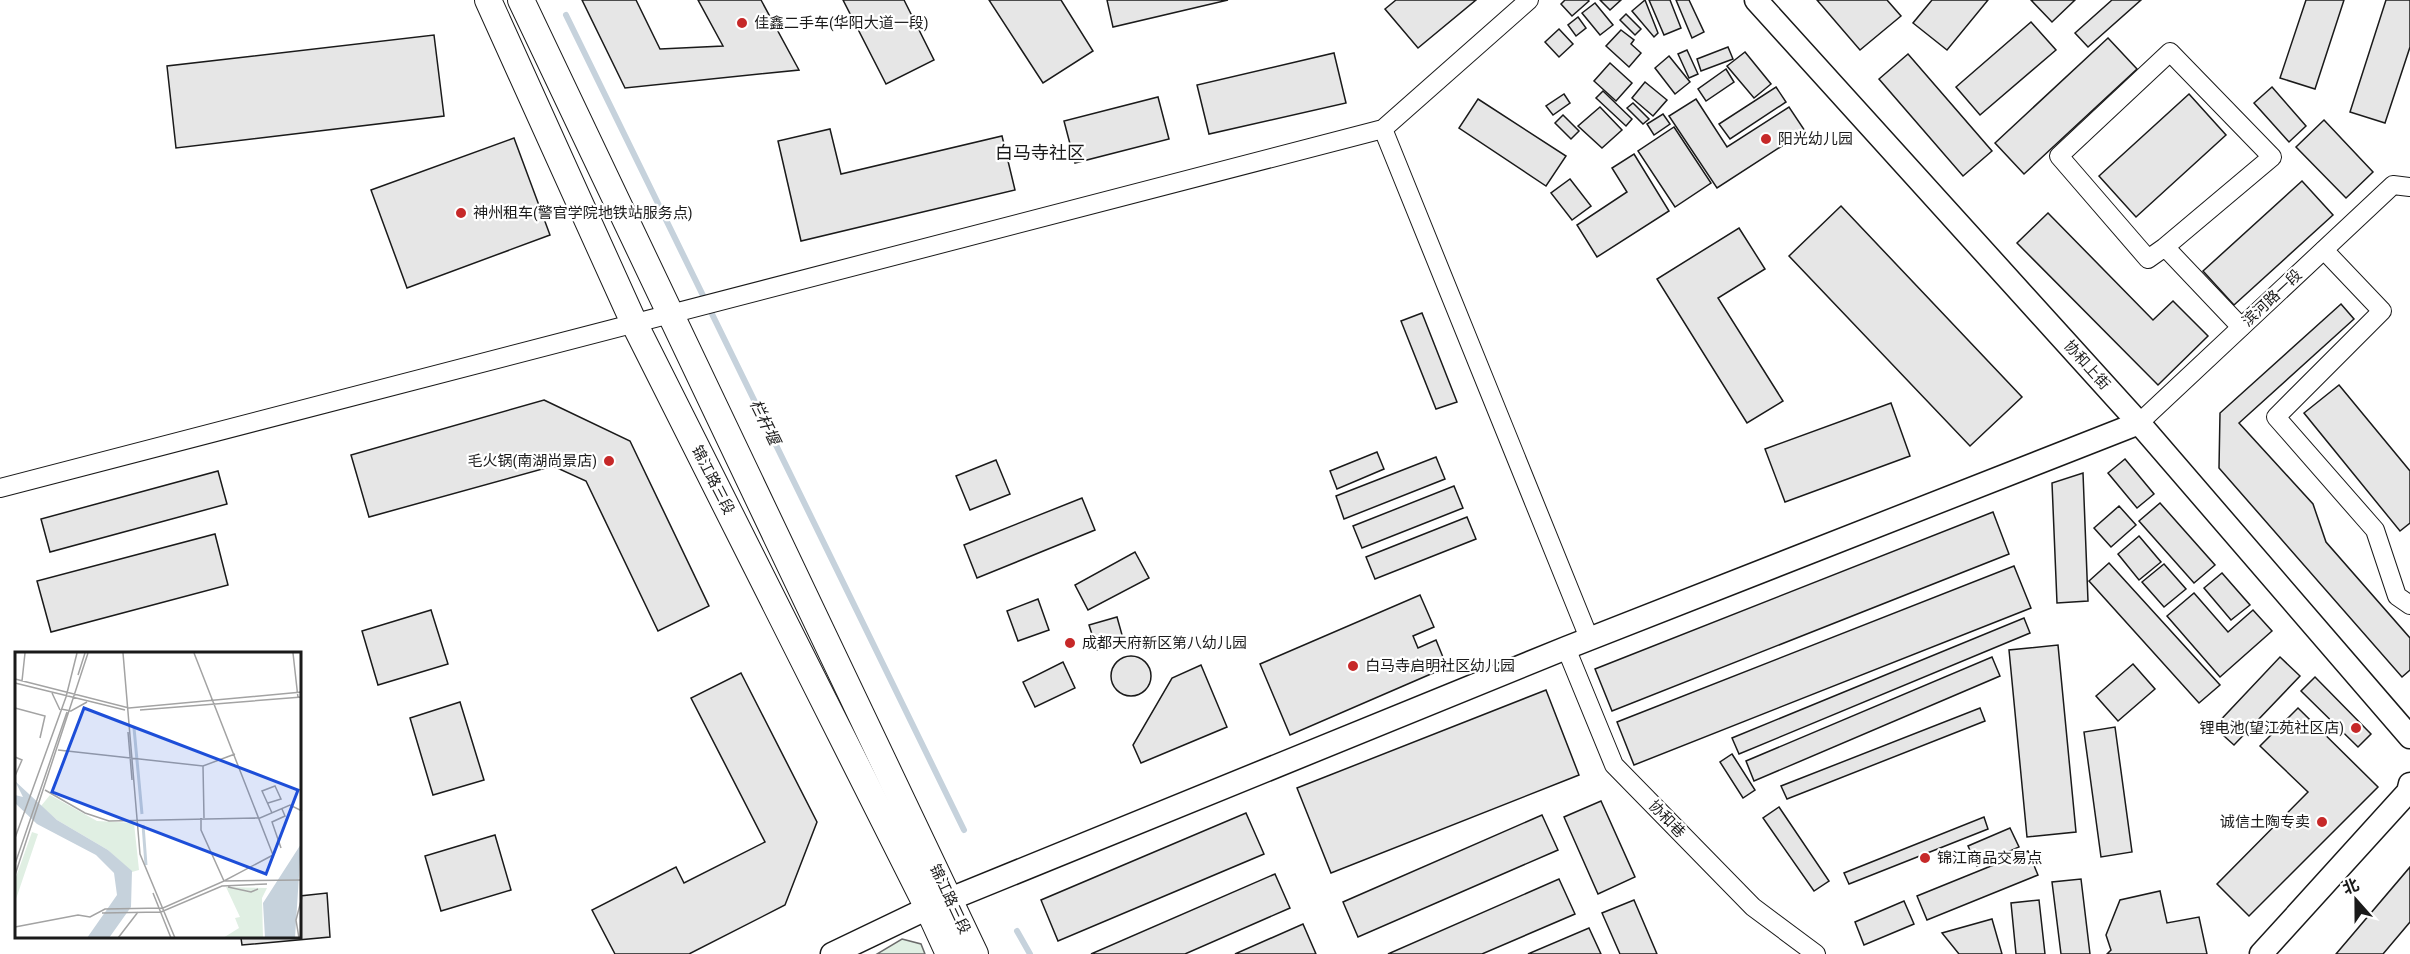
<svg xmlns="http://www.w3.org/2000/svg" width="2410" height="954" font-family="'Roboto Condensed','Noto Sans SC',sans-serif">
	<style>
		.green { fill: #e0efe3; stroke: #6a6a6a; stroke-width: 1.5 }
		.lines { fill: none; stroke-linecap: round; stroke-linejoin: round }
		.stream { stroke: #c6d2dc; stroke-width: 6 }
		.building { fill: #e6e6e6; stroke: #1a1a1a; stroke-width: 1.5 }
		.minor-casing { stroke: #1a1a1a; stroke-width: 20 }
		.tertiary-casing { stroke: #1a1a1a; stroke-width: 25 }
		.secondary-casing { stroke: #1a1a1a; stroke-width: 28 }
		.minor { stroke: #fff; stroke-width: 18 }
		.tertiary { stroke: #fff; stroke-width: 22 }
		.secondary { stroke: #fff; stroke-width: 26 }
		.poi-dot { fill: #c62828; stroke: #fff; stroke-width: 2 }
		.labels { text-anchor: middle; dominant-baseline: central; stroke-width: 4.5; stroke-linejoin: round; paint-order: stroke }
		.poi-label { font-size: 15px; fill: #1a1a1a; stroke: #fff; text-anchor: start }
		.street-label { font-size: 15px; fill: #1a1a1a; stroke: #fff }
		.water-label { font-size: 16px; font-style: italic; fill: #1a1a1a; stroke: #fff }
		.quarter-label { font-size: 18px; fill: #1a1a1a; stroke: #fff }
		.inset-river { fill: none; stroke: #c6d2dc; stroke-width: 3 }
		.inset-road { fill: none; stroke: #a3a3a3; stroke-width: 1.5 }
		.view { fill: #1d4ed8; fill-opacity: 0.15; stroke: #1d4ed8; stroke-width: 3 }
		.inset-edge { fill: none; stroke: #1a1a1a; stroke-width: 3 }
	</style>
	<rect width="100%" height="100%" fill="#fff"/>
	<path class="green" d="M 902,939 L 921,944 L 925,954 L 877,954 Z"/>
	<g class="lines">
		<g class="stream">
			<path d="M 566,15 L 964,830"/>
			<path d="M 1017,931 L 1030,954"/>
		</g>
	</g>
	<g class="building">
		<path d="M 582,0 L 636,0 L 660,49 L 723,46 L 698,0 L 761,0 L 799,70 L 625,88 Z"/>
		<path d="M 843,0 L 904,0 L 934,60 L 886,84 Z"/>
		<path d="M 989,0 L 1061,0 L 1093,51 L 1043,83 Z"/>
		<path d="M 1107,0 L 1228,0 L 1113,27 Z"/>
		<path d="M 1396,0 L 1476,0 L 1418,48 L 1385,9 Z"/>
		<path d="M 1565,0 L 1588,0 L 1589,1 L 1572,16 L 1561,4 Z"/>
		<path d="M 1600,0 L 1621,0 L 1610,10 Z"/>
		<path d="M 1645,0 L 1658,33 L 1654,37 L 1632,11 Z"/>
		<path d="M 1649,0 L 1670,0 L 1681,28 L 1664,35 Z"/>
		<path d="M 1676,0 L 1689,0 L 1704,32 L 1692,38 Z"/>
		<path d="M 1817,0 L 1887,0 L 1901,16 L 1860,50 Z"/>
		<path d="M 1932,0 L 1988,0 L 1947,50 L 1913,23 Z"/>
		<path d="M 2031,0 L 2075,0 L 2052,22 Z"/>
		<path d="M 2112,0 L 2141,0 L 2088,47 L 2075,33 Z"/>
		<path d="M 2306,0 L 2344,0 L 2315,89 L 2280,78 Z"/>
		<path d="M 2386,0 L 2410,0 L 2410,47 L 2385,123 L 2350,112 Z"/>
		<path d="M 1595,3 L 1613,25 L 1600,35 L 1582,13 Z"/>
		<path d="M 1626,14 L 1641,29 L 1635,35 L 1620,20 Z"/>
		<path d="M 1578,17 L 1586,28 L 1576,36 L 1568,25 Z"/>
		<path d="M 2031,22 L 2056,50 L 1980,115 L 1956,87 Z"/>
		<path d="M 1559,29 L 1573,44 L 1559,57 L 1545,42 Z"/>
		<path d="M 1621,30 L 1634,40 L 1631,44 L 1641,53 L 1629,67 L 1606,46 Z"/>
		<path d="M 434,35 L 444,116 L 176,148 L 167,66 Z"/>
		<path d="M 2108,38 L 2137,69 L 2024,174 L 1995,143 Z"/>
		<path d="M 1728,47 L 1733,59 L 1701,71 L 1697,59 Z"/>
		<path d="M 1687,50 L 1698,74 L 1689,78 L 1678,54 Z"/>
		<path d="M 1745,52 L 1771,84 L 1754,98 L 1727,66 Z"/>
		<path d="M 1334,53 L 1346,103 L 1209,134 L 1197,85 Z"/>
		<path d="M 1908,54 L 1992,151 L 1963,176 L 1879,79 Z"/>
		<path d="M 1669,56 L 1690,82 L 1675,94 L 1655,68 Z"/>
		<path d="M 1610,63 L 1632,83 L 1616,101 L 1594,81 Z"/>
		<path d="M 1726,69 L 1734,82 L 1706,101 L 1698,89 Z"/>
		<path d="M 1645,82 L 1667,100 L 1653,116 L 1632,98 Z"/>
		<path d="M 1776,87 L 1786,102 L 1730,139 L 1719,124 Z"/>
		<path d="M 2272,87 L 2306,126 L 2289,142 L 2254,103 Z"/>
		<path d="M 1603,91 L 1632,119 L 1626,126 L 1596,98 Z"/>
		<path d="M 1564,94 L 1570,103 L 1553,115 L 1546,106 Z"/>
		<path d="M 2189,94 L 2226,135 L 2136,217 L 2099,176 Z"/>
		<path d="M 1158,97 L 1169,139 L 1075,163 L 1064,121 Z"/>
		<path d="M 1478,99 L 1566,156 L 1546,186 L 1459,128 Z"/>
		<path d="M 1696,99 L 1727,147 L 1789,107 L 1805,131 L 1717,188 L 1669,116 Z"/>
		<path d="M 1633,103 L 1649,119 L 1643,124 L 1627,108 Z"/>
		<path d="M 1600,107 L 1622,130 L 1602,148 L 1578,126 Z"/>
		<path d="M 1663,114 L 1670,124 L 1654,135 L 1647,124 Z"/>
		<path d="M 1563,115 L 1579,131 L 1571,139 L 1555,123 Z"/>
		<path d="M 2324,120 L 2373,172 L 2346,198 L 2296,147 Z"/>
		<path d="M 1674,127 L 1711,183 L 1675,207 L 1638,151 Z"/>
		<path d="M 830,129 L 841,174 L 1002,136 L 1015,190 L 801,241 L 778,141 Z"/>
		<path d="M 514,138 L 550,235 L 407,288 L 371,190 Z"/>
		<path d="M 1634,154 L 1669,211 L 1597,257 L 1577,225 L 1627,192 L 1612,168 Z"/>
		<path d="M 1570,179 L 1591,206 L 1572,220 L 1551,193 Z"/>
		<path d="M 2302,181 L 2333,215 L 2234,305 L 2203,271 Z"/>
		<path d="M 1841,206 L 2022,397 L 1970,446 L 1789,256 Z"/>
		<path d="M 2048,213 L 2153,320 L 2173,301 L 2208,336 L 2158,385 L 2017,243 Z"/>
		<path d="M 1739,228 L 1765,269 L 1718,298 L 1783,401 L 1747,423 L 1657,279 Z"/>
		<path d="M 2341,304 L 2354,319 L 2239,423 L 2313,504 L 2326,542 L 2410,638 L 2410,670 L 2402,677 L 2219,468 L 2220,413 Z"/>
		<path d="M 1422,313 L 1457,402 L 1436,409 L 1401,321 Z"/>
		<path d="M 2339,385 L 2410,471 L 2410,523 L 2400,531 L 2304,413 Z"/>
		<path d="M 544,400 L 630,441 L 709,606 L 658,631 L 586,481 L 553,466 L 369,517 L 351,455 Z"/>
		<path d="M 1891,403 L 1910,456 L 1785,502 L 1765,449 Z"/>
		<path d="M 1377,452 L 1384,469 L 1337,489 L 1330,471 Z"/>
		<path d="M 1436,457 L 1445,479 L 1344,519 L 1336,496 Z"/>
		<path d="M 2125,459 L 2154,494 L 2137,508 L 2108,473 Z"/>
		<path d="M 996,460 L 1010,494 L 970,510 L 956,476 Z"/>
		<path d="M 218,471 L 227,504 L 50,552 L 41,519 Z"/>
		<path d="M 2083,473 L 2088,601 L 2057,603 L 2052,483 Z"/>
		<path d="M 1454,486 L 1463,508 L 1362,548 L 1353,526 Z"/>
		<path d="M 1082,498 L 1095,530 L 977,578 L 964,545 Z"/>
		<path d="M 2160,503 L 2215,565 L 2194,583 L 2139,521 Z"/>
		<path d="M 2119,506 L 2136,525 L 2111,547 L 2094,528 Z"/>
		<path d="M 1993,512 L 2009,554 L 1612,711 L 1595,669 Z"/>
		<path d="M 1467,517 L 1476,539 L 1375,579 L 1366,557 Z"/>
		<path d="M 215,534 L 228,585 L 51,632 L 37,581 Z"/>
		<path d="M 2139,536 L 2161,562 L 2139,580 L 2118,554 Z"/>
		<path d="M 1135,552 L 1149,578 L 1088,610 L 1075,585 Z"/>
		<path d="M 2109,563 L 2220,685 L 2199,703 L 2089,581 Z"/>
		<path d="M 2164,564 L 2186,589 L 2164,607 L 2142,582 Z"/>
		<path d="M 2014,566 L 2031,608 L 1634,765 L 1617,722 Z"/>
		<path d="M 2222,573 L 2250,605 L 2231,620 L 2204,588 Z"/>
		<path d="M 2194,593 L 2228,632 L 2253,610 L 2272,631 L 2220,677 L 2167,616 Z"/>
		<path d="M 1420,595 L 1434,627 L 1413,636 L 1418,648 L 1436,640 L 1447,667 L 1290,735 L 1260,664 Z"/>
		<path d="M 1038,599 L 1049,630 L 1018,641 L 1007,611 Z"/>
		<path d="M 431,610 L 448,664 L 378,685 L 362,631 Z"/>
		<path d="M 1117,617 L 1124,642 L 1097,650 L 1089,625 Z"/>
		<path d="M 2024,618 L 2030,633 L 1739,754 L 1732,738 Z"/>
		<path d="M 2058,645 L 2076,832 L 2027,837 L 2009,650 Z"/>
		<circle cx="1131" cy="676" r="20"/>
		<path d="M 1992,657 L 2000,676 L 1754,781 L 1746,761 Z"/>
		<path d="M 2280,657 L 2300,676 L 2234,745 L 2214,727 Z"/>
		<path d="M 1063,662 L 1075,688 L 1035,707 L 1023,682 Z"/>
		<path d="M 2133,664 L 2155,689 L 2118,721 L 2096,696 Z"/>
		<path d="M 1201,665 L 1227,727 L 1141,763 L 1133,745 L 1172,678 Z"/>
		<path d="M 741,673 L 817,822 L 785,905 L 689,954 L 615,954 L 592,910 L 676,867 L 684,883 L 765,842 L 691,698 Z"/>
		<path d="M 2315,677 L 2371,734 L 2358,747 L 2301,691 Z"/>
		<path d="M 1546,690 L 1579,775 L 1331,873 L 1297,788 Z"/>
		<path d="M 460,702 L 484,780 L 433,795 L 410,718 Z"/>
		<path d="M 1980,708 L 1985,721 L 1787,799 L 1781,786 Z"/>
		<path d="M 2298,708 L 2378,787 L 2249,916 L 2217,884 L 2308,792 L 2260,746 Z"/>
		<path d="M 2115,727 L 2132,852 L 2101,857 L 2084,732 Z"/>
		<path d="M 1732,754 L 1755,790 L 1743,798 L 1720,762 Z"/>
		<path d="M 1601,801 L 1635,877 L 1598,894 L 1564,817 Z"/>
		<path d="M 1779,807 L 1829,881 L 1814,891 L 1763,818 Z"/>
		<path d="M 1246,813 L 1264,854 L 1058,941 L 1041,900 Z"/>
		<path d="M 1542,815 L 1558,850 L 1358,937 L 1343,902 Z"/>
		<path d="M 1984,817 L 1988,829 L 1849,884 L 1844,873 Z"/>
		<path d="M 2010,828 L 2019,847 L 1977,866 L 1968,846 Z"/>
		<path d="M 495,835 L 511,890 L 441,911 L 425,856 Z"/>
		<path d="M 2028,851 L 2038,875 L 1927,920 L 1917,896 Z"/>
		<path d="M 2410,867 L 2410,922 L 2383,954 L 2336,954 Z"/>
		<path d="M 1275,874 L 1290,908 L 1185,954 L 1091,954 Z"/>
		<path d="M 1559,879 L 1575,914 L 1482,954 L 1388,954 Z"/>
		<path d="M 2081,879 L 2090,954 L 2061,954 L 2052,882 Z"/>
		<path d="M 2160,891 L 2167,923 L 2199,917 L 2207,954 L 2107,954 L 2111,950 L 2106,935 L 2120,900 Z"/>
		<path d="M 327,893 L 330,937 L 242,945 L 241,938 L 300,938 L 300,896 Z"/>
		<path d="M 1634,900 L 1657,954 L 1620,954 L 1602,913 Z"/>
		<path d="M 2039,900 L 2045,954 L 2016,954 L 2011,903 Z"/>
		<path d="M 1904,901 L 1914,924 L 1864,945 L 1855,922 Z"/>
		<path d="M 1992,919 L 2002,954 L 1959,954 L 1942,933 Z"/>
		<path d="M 1303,924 L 1316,954 L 1235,954 Z"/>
		<path d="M 1589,928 L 1601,954 L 1528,954 Z"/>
	</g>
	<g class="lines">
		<defs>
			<g id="minor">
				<path d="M 1383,129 L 1589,638"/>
				<path d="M 2165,247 L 2272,157 L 2170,52 L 2059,156 L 2148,259 L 2165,247 L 2241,327"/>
				<path d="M 2324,250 L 2382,311 L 2276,417 L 2375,530 L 2397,596 L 2410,605"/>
				<path d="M 2139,423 L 2393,185 L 2410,187"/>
				<path d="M 0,488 L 1383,129 L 1529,0"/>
				<path d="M 1566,648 L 1614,765 L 1753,907 L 1816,954"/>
			</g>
			<g id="tertiary">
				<path d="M 1756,0 L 2139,423 L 2410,737"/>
				<path d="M 832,954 L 928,908 L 1566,648 L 2139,423"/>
				<path d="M 2261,954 L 2408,792 L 2410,784"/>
			</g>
			<g id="secondary">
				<path d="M 488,0 L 634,323 L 928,908 L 949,954"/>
				<path d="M 521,0 L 975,954"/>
			</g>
		</defs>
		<use href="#minor" class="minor-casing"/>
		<use href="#tertiary" class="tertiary-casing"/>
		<use href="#secondary" class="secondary-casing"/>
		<use href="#minor" class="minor"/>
		<use href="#tertiary" class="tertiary"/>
		<use href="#secondary" class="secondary"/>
	</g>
	<g class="poi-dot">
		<circle cx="742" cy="23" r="6"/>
		<circle cx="1766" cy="139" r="6"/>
		<circle cx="461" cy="213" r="6"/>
		<circle cx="609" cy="461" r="6"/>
		<circle cx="1070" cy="643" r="6"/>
		<circle cx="1353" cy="666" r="6"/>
		<circle cx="2356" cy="728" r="6"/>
		<circle cx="2322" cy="822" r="6"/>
		<circle cx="1925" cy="858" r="6"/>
	</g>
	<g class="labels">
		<g class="poi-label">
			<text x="754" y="23">佳鑫二手车(华阳大道一段)</text>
			<text x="1778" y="139">阳光幼儿园</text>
			<text x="473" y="213">神州租车(警官学院地铁站服务点)</text>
			<text x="597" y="461" text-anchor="end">毛火锅(南湖尚景店)</text>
			<text x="1082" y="643">成都天府新区第八幼儿园</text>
			<text x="1365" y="666">白马寺启明社区幼儿园</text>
			<text x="2344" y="728" text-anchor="end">锂电池(望江苑社区店)</text>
			<text x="2310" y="822" text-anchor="end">诚信土陶专卖</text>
			<text x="1937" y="858">锦江商品交易点</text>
		</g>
		<g class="street-label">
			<text transform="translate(2272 298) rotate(-43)">滨河路一段</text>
			<text transform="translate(2087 365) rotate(48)">协和上街</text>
			<text transform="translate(713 480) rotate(63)">锦江路三段</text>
			<text transform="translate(1667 819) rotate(46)">协和巷</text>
			<text transform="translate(950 899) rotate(65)">锦江路三段</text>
		</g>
		<g class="water-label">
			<text transform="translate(765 422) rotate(64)">栏杆堰</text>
		</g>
		<g class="quarter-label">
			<text x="1040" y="152">白马寺社区</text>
		</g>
	</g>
	<g transform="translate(15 652)">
		<rect width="286" height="286" fill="#fff"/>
		<path d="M 35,143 L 82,169 L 119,171 L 124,218 L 117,220 L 93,198 L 42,168 L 26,154 ZM 17,180 L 23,182 L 0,250 L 0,228 ZM 211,235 L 252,236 L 247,246 L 248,286 L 208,286 L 224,276 L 220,266 L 225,265 Z" fill="#e0efe3"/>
		<path d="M 0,129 L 42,168 L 93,198 L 117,219 L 116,255 L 94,286 L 72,286 L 102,243 L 99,221 L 81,203 L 22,172 L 0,151 L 0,143 L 8,145 ZM 286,192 L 280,286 L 250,286 L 248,251 Z" fill="#c6d2dc"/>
		<path class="inset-river" d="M 119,76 L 127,162M 128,173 L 131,213"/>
		<path class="inset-road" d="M 108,1 L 125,202 L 160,286M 179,1 L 258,203M 278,1 L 283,46M 63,23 L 70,1M 0,27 L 114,56 L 287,40M 7,29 L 10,1M 0,31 L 110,58M 37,41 L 45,58M 0,56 L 30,64 L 25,86M 46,57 L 56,59 L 72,50M 125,58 L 287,45M 113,80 L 117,128M 43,98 L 188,114 L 220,102M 0,105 L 7,108 L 0,124M 188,114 L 189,166M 30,138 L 70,161 L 94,169 L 245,166 L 275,153 L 287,159M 253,151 L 266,147 L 260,134 L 247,139 L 257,161M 186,166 L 186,178 L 209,229 L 258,203M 0,186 L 51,45 L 62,1M 266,196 L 257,170 L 270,164 L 267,157M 0,212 L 52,60M 0,223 L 73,1M 213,235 L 236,240 L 243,237M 138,241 L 156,286M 87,261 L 146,260 L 207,234 L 252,232M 0,275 L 63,263 L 75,265 L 90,257 L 148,256 L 209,229 L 287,228M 103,286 L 123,260M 284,286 L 281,268 L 287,245"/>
		<path class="view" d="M 69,56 L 283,138 L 251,222 L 37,140 Z"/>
		<rect width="286" height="286" class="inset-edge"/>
	</g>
	<g transform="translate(2356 900) rotate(339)" stroke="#ffffff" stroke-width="4.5" paint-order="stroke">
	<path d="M0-4.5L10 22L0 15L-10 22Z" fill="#1a1a1a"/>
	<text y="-9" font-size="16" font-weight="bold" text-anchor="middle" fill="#1a1a1a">北</text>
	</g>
</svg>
